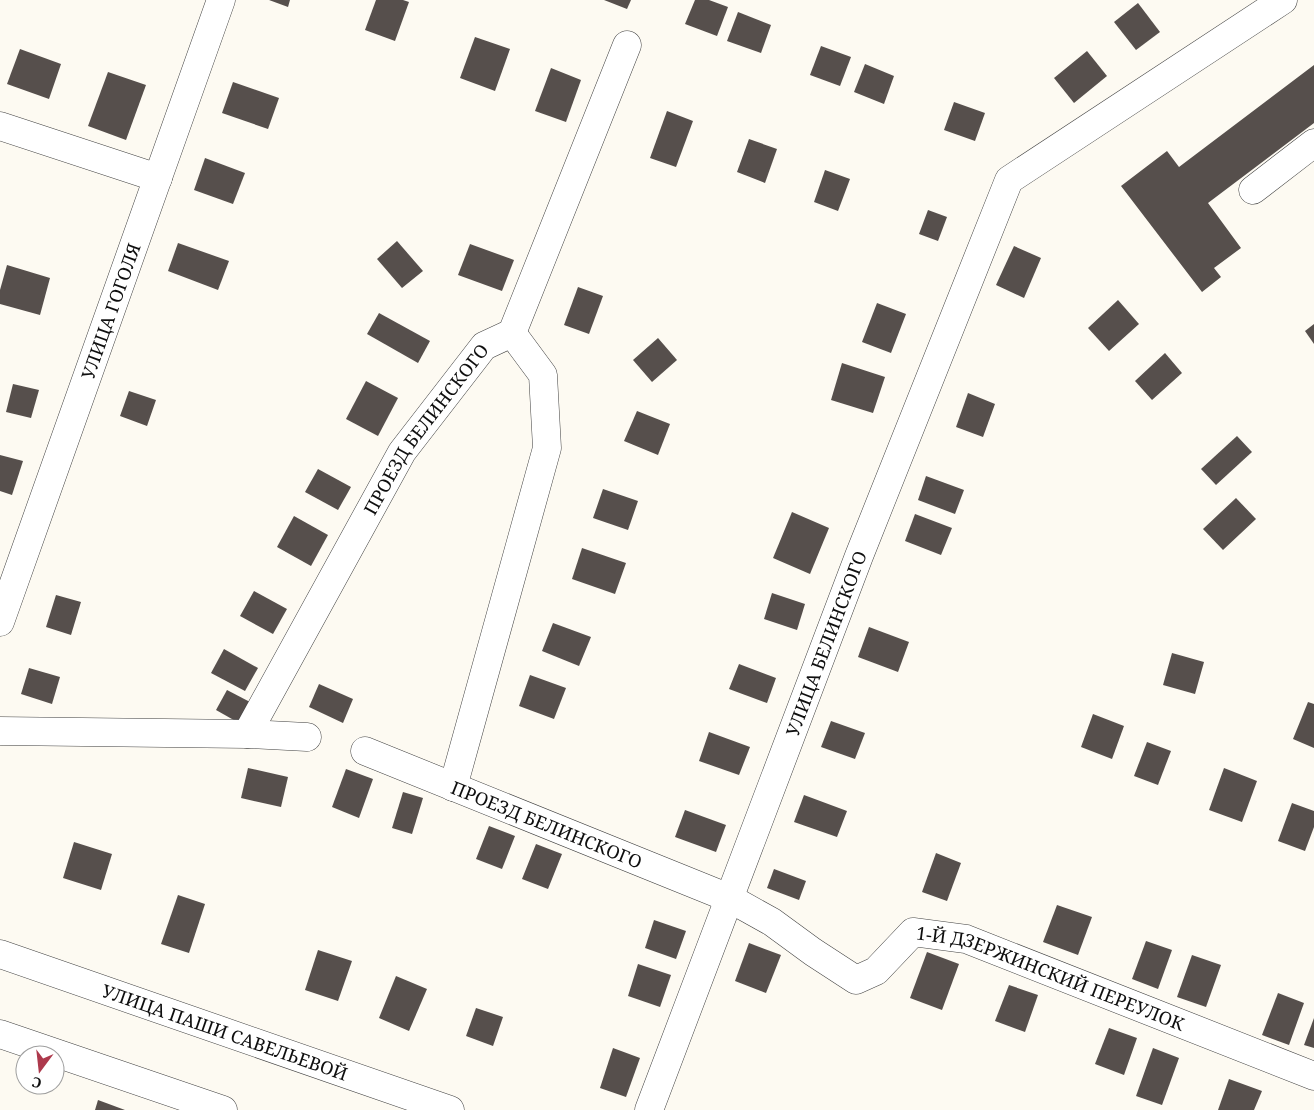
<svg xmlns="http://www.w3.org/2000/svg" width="1314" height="1110" font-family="'Noto Serif',serif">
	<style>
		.building { fill: #564f4c }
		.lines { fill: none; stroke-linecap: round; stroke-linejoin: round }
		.minor-casing { stroke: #424242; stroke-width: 29 }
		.minor { stroke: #fff; stroke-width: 28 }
		.labels { text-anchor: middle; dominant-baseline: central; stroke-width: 5; stroke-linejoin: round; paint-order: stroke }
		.street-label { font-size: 18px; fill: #0f0f0f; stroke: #fff }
	</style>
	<rect width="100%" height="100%" fill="#fdfaf2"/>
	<g class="building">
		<path d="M 269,0 L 290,0 L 288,7 Z"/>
		<path d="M 376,0 L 403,0 L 409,2 L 395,41 L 365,30 Z"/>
		<path d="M 604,0 L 631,0 L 627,9 Z"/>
		<path d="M 695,0 L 709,0 L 728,7 L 717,36 L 685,24 Z"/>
		<path d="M 1138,3 L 1160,32 L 1136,50 L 1114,22 Z"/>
		<path d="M 738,12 L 771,25 L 761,53 L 727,41 Z"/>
		<path d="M 475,37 L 510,49 L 495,91 L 460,78 Z"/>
		<path d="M 821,46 L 851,57 L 840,86 L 810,75 Z"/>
		<path d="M 20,49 L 61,64 L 49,99 L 7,84 Z"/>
		<path d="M 1087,51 L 1107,76 L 1074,103 L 1054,78 Z"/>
		<path d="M 865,64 L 894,76 L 884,104 L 854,92 Z"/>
		<path d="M 1314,65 L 1314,123 L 1208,203 L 1241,248 L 1214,268 L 1221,277 L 1202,292 L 1121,186 L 1167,151 L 1179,167 Z"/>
		<path d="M 551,68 L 581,80 L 566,122 L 535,111 Z"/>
		<path d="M 108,72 L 146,85 L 126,140 L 88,126 Z"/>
		<path d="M 233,82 L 279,98 L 268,129 L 222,113 Z"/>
		<path d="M 954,102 L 985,113 L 975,141 L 944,130 Z"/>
		<path d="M 667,111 L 693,121 L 676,167 L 650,158 Z"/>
		<path d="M 749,139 L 777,149 L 765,183 L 737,172 Z"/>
		<path d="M 205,158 L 245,173 L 233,204 L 194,190 Z"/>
		<path d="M 825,170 L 850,179 L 838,211 L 814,202 Z"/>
		<path d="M 928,210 L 947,217 L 938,241 L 919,234 Z"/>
		<path d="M 397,241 L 423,271 L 402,288 L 377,259 Z"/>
		<path d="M 178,243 L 229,261 L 218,290 L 168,271 Z"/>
		<path d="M 470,244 L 514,260 L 502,291 L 458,275 Z"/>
		<path d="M 1014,246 L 1041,258 L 1024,298 L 996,285 Z"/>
		<path d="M 7,265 L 50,278 L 40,315 L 0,304 L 0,290 Z"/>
		<path d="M 578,287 L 603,296 L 589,334 L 564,325 Z"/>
		<path d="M 1118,300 L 1139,324 L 1109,351 L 1088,328 Z"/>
		<path d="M 877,303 L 906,314 L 891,353 L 862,342 Z"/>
		<path d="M 379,313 L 430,341 L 418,363 L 367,334 Z"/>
		<path d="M 1314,324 L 1314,344 L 1305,331 Z"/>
		<path d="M 658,338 L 677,360 L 652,382 L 633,360 Z"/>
		<path d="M 1165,353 L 1182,373 L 1152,400 L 1135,381 Z"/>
		<path d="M 842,363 L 885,377 L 873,413 L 831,400 Z"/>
		<path d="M 366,381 L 398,398 L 378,436 L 346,419 Z"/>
		<path d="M 13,384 L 39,390 L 31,418 L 6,412 Z"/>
		<path d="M 129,391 L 156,400 L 147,426 L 120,416 Z"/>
		<path d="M 968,393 L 995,404 L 983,437 L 956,427 Z"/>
		<path d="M 637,411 L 670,424 L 658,455 L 624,441 Z"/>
		<path d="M 1237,436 L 1252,452 L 1216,485 L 1201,469 Z"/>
		<path d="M 0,455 L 23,461 L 12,495 L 0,491 Z"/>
		<path d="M 318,469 L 351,487 L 338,510 L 305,492 Z"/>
		<path d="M 926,476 L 964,490 L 955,514 L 918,500 Z"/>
		<path d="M 603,489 L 638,501 L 628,530 L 593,518 Z"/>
		<path d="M 1236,498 L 1256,519 L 1223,550 L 1203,529 Z"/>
		<path d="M 792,512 L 829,528 L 810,574 L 773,558 Z"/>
		<path d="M 915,514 L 952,528 L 941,555 L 905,541 Z"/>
		<path d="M 294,516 L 328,535 L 311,566 L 277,547 Z"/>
		<path d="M 582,548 L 626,563 L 615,594 L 572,579 Z"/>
		<path d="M 254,591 L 287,609 L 273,634 L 240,616 Z"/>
		<path d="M 772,593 L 805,604 L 797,630 L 764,619 Z"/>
		<path d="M 56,595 L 81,602 L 71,635 L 46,627 Z"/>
		<path d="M 553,623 L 591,637 L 579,666 L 542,651 Z"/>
		<path d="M 869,627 L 909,642 L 898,672 L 858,657 Z"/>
		<path d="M 224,649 L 258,668 L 245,691 L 211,673 Z"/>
		<path d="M 1172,653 L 1204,662 L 1195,694 L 1163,685 Z"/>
		<path d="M 739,664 L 776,678 L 767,703 L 729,689 Z"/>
		<path d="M 29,668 L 60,677 L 52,704 L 21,694 Z"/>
		<path d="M 530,675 L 566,688 L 554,719 L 519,706 Z"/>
		<path d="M 319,684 L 353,699 L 343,723 L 309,707 Z"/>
		<path d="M 227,690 L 250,702 L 239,723 L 216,710 Z"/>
		<path d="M 1308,702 L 1314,704 L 1314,748 L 1293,739 Z"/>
		<path d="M 1093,714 L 1124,726 L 1112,759 L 1081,747 Z"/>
		<path d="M 831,721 L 865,733 L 855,759 L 821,747 Z"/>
		<path d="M 709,732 L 750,747 L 739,775 L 699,761 Z"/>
		<path d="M 1147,742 L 1171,751 L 1158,785 L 1134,776 Z"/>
		<path d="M 248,768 L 288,777 L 281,807 L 241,798 Z"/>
		<path d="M 1224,768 L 1257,781 L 1242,822 L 1209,810 Z"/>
		<path d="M 346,769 L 373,779 L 359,818 L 332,807 Z"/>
		<path d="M 403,792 L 423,798 L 412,834 L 392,828 Z"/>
		<path d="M 804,795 L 847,811 L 837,837 L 794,822 Z"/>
		<path d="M 1292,803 L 1314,811 L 1314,827 L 1305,851 L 1278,841 Z"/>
		<path d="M 685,810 L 726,825 L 716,852 L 675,837 Z"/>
		<path d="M 489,826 L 515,836 L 502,869 L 476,859 Z"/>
		<path d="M 74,842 L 112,854 L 101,890 L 63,878 Z"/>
		<path d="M 536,844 L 562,854 L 548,889 L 522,879 Z"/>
		<path d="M 936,853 L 961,863 L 947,901 L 922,892 Z"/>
		<path d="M 774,869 L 806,881 L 799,900 L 767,888 Z"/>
		<path d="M 178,895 L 205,904 L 189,953 L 161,944 Z"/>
		<path d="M 1057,905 L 1092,917 L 1078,955 L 1043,942 Z"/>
		<path d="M 654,920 L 686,931 L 676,959 L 645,948 Z"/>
		<path d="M 1146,941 L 1172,950 L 1158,989 L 1132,979 Z"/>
		<path d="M 749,943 L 781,955 L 766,993 L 735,981 Z"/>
		<path d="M 318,950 L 352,961 L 338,1001 L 305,990 Z"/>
		<path d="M 927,952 L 959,964 L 942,1010 L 910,998 Z"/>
		<path d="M 1192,955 L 1221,965 L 1206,1007 L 1177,997 Z"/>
		<path d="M 638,964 L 671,975 L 660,1007 L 628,996 Z"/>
		<path d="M 396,976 L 427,989 L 409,1031 L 379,1018 Z"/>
		<path d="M 1009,985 L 1038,995 L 1025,1032 L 995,1021 Z"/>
		<path d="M 1278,993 L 1304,1003 L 1289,1045 L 1262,1035 Z"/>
		<path d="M 476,1008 L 503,1017 L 493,1046 L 466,1036 Z"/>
		<path d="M 1314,1018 L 1314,1048 L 1304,1045 Z"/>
		<path d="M 1109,1028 L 1137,1038 L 1124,1075 L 1095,1064 Z"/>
		<path d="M 613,1048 L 640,1058 L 626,1097 L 600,1088 Z"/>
		<path d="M 1153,1048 L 1179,1058 L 1162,1105 L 1136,1096 Z"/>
		<path d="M 1229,1079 L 1262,1091 L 1254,1110 L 1218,1110 Z"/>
		<path d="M 98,1100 L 125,1110 L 95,1110 Z"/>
	</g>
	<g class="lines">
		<defs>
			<g id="minor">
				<path d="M 0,126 L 158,178"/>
				<path d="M 1253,190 L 1314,143"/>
				<path id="s1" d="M 0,622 L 221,0"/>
				<path d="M 0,731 L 247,734 L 307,737"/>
				<path id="s2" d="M 247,734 L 402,452 L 484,346 L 512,333 L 627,45"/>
				<path id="s3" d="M 365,751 L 729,898 L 772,922 L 813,952 L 856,980 L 876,971 L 913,932 L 966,939 L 1314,1076"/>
				<path d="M 453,787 L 547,448 L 543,375 L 512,333"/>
				<path id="s4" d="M 0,954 L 450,1110"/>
				<path d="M 0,1034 L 223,1110"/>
				<path id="s5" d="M 649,1110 L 859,556 L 1009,180 L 1283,0"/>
			</g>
		</defs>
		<use href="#minor" class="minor-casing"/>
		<use href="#minor" class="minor"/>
	</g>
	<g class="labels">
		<g class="street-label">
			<text stroke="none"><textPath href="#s1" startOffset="330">УЛИЦА ГОГОЛЯ</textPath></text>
			<text stroke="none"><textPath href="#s2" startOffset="354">ПРОЕЗД БЕЛИНСКОГО</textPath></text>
			<text stroke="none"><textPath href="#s5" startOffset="499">УЛИЦА БЕЛИНСКОГО</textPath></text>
			<text stroke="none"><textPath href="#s3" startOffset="196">ПРОЕЗД БЕЛИНСКОГО</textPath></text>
			<text stroke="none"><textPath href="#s3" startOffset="765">1-Й ДЗЕРЖИНСКИЙ ПЕРЕУЛОК</textPath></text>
			<text stroke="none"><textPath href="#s4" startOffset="238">УЛИЦА ПАШИ САВЕЛЬЕВОЙ</textPath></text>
		</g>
	</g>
	<g transform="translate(40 1070) rotate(195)"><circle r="24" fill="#ffffff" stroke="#9f9f9f"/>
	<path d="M0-4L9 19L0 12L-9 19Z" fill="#ad394c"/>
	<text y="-8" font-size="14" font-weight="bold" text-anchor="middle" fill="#0f0f0f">С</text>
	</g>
</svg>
